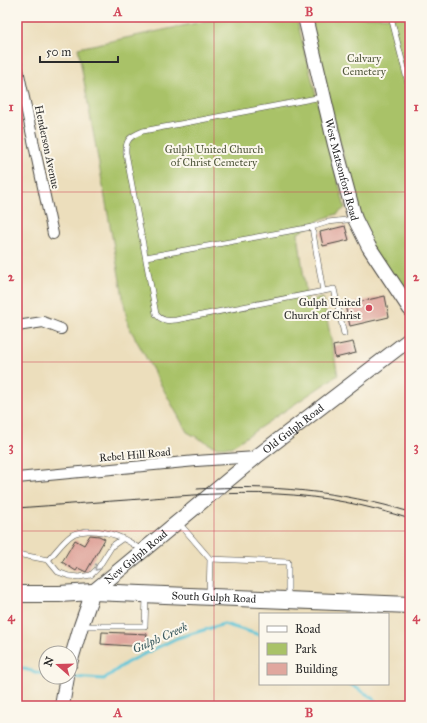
<svg xmlns="http://www.w3.org/2000/svg" width="427" height="723" font-family="'IM FELL Great Primer',serif">
	<style>
		.green { fill: #a9c267; stroke: #6a7649 }
		.lines { fill: none; stroke-linecap: round; stroke-linejoin: round }
		.stream { stroke: #5ec6d9; stroke-width: 3 }
		.building { fill: #e0a79e }
		.lane-casing { stroke: #484641; stroke-width: 6 }
		.street-casing { stroke: #484641; stroke-width: 12 }
		.secondary-casing { stroke: #484641; stroke-width: 16 }
		.primary-casing { stroke: #484641; stroke-width: 18 }
		.lane { stroke: #fff; stroke-width: 5 }
		.street { stroke: #fff; stroke-width: 10 }
		.secondary { stroke: #fff; stroke-width: 14 }
		.primary { stroke: #fff; stroke-width: 16 }
		.tram { stroke: #2b2b2b; stroke-width: 1 }
		.oneway { stroke: #a0a0a0 }
		.grid { fill: none; stroke: #d1495b; stroke-width: 1; stroke-opacity: 0.55 }
		.poi-dot { fill: #d1495b; stroke: #fbf7ec; stroke-width: 1.5 }
		.labels { text-anchor: middle; dominant-baseline: central; stroke-width: 4; stroke-linejoin: round; paint-order: stroke }
		.park-label { font-size: 11px; fill: #51583d; stroke: #fbf7ec }
		.street-label { font-size: 11px; fill: #2b2b2b; stroke: #fbf7ec }
		.poi-label { font-size: 11px; fill: #2b2b2b; stroke: #fbf7ec; text-anchor: end }
		.water-label { font-size: 12px; font-style: italic; fill: #3a5a5f; stroke: #fbf7ec }
		.neatline { fill: none; stroke: #d1495b; stroke-width: 1.5 }
		.grid-label { font-size: 13px; text-anchor: middle; font-weight: bold; fill: #d1495b }
	</style>
	<rect width="100%" height="100%" fill="#fbf7ec"/>
	<filter id="ink" filterUnits="userSpaceOnUse"><feTurbulence type="fractalNoise" baseFrequency=".025" numOctaves="2"/><feDisplacementMap in="SourceGraphic" scale="8" xChannelSelector="R" yChannelSelector="G"/><feConvolveMatrix kernelMatrix="1 2 1 2 8 2 1 2 1" color-interpolation-filters="sRGB"/></filter>
	<filter id="wash" filterUnits="userSpaceOnUse"><feTurbulence type="fractalNoise" baseFrequency=".012" numOctaves="4" result="noise"/><feDisplacementMap in="SourceGraphic" scale="16" xChannelSelector="R" yChannelSelector="G"/><feGaussianBlur stdDeviation="0.9" result="paint"/><feColorMatrix in="noise" values="0 0 0 0 0 0 0 0 0 0 0 0 0 0 0 0 0 1.4 0 .05"/><feComposite in="paint" operator="in"/></filter>
	<g filter="url(#wash)">
		<rect width="100%" height="100%" fill="#ecdebc"/>
		<g class="green">
			<path d="M 225,17 L 296,17 L 345,208 L 337,214 L 322,219 L 298,233 L 307,301 L 323,298 L 338,375 L 231,447 L 215,447 L 187,432 L 128,325 L 78,48 Z"/>
			<path d="M 305,17 L 410,17 L 410,310 L 369,247 Z"/>
		</g>
		<g class="lines">
			<g class="stream">
				<path d="M 17,667 L 46,675"/>
				<path d="M 71,677 L 104,679 L 126,663 L 177,638 L 224,624 L 260,635"/>
				<path d="M 350,684 L 373,698 L 379,706"/>
			</g>
		</g>
		<g id="blocks">
			<g class="building">
				<path d="M 345,226 L 349,240 L 323,246 L 320,232 Z"/>
				<path d="M 385,296 L 389,317 L 350,326 L 345,305 Z"/>
				<path d="M 353,342 L 356,353 L 335,358 L 333,346 Z"/>
				<path d="M 90,535 L 99,536 L 105,539 L 86,572 L 78,568 L 76,571 L 62,562 L 75,540 L 84,545 Z"/>
				<path d="M 102,632 L 147,634 L 146,647 L 101,644 Z"/>
			</g>
		</g>
	</g>
	<g filter="url(#ink)">
		<use href="#blocks" fill-opacity="0" stroke="#484641" stroke-width="1"/>
		<g class="lines">
			<defs>
				<g id="lane">
					<path d="M 391,17 L 410,91"/>
					<path d="M 322,97 L 143,131 C 131,136 125,139 126,153 L 156,314 C 161,321 168,321 176,320 L 334,289 L 344,334"/>
					<path d="M 146,257 L 312,227"/>
					<path d="M 323,291 L 312,227 L 328,222 L 355,219"/>
					<path d="M 179,523 L 210,559 L 209,595"/>
					<path d="M 17,554 L 48,560 L 58,572 L 69,576 L 79,577 L 91,575 L 98,568 L 112,546 L 122,539"/>
					<path d="M 210,559 L 288,562 L 288,598"/>
					<path d="M 48,560 C 56,552 63,541 72,535 C 76,532 82,532 87,531 C 107,530 127,538 142,551"/>
					<path d="M 82,626 L 145,626 L 146,596"/>
				</g>
				<g id="street">
					<path d="M 17,65 L 53,234"/>
					<path d="M 17,326 L 43,322 L 61,329"/>
					<path d="M 17,478 L 196,461 L 256,457"/>
				</g>
				<g id="secondary">
					<path id="s1" d="M 305,17 L 335,145 L 355,219 L 369,247 L 410,309"/>
					<path id="s2" d="M 70,663 L 81,626 L 93,592 L 256,457 L 410,339"/>
					<path d="M 62,706 L 67,677"/>
				</g>
				<g id="primary">
					<path id="s3" d="M 17,594 L 59,594 L 93,592 L 410,605"/>
				</g>
			</defs>
			<use href="#lane" class="lane-casing"/>
			<use href="#street" class="street-casing"/>
			<use href="#secondary" class="secondary-casing"/>
			<use href="#primary" class="primary-casing"/>
			<use href="#lane" class="lane"/>
			<use href="#street" class="street"/>
			<use href="#secondary" class="secondary"/>
			<use href="#primary" class="primary"/>
			<g class="tram">
				<path d="M 197,489 C 269,484 340,491 410,512"/>
				<path d="M 17,508 C 58,505 99,502 141,499 C 186,495 231,492 277,494 C 322,496 367,505 410,519"/>
			</g>
		</g>
		<defs><path id="oneway-chevron" d="M-2-3.5L2.5 0L-2 3.5" fill="none" stroke-width="1.6" stroke-linecap="round" stroke-linejoin="round"/></defs>
		<use class="oneway" href="#oneway-chevron" transform="translate(97 568) rotate(130)"/>
	</g>
	<path class="grid" d="M 214,17 L 214,706M 17,192 L 410,192M 17,362 L 410,362M 17,531 L 410,531"/>
	<circle class="poi-dot" cx="369" cy="308" r="4"/>
	<g class="labels">
		<g class="park-label">
			<text x="364" y="58">Calvary<tspan x="364" dy="13">Cemetery</tspan></text>
			<text x="214" y="149">Gulph United Church<tspan x="214" dy="13">of Christ Cemetery</tspan></text>
		</g>
		<g class="street-label">
			<text transform="translate(47 147) rotate(78)">Henderson Avenue</text>
			<text stroke="none"><textPath href="#s1" startOffset="157">West Matsonford Road</textPath></text>
			<text stroke="none"><textPath href="#s2" startOffset="333">Old Gulph Road</textPath></text>
			<text transform="translate(135 455) rotate(-5)">Rebel Hill Road</text>
			<text stroke="none"><textPath href="#s2" startOffset="130">New Gulph Road</textPath></text>
			<text stroke="none"><textPath href="#s3" startOffset="197">South Gulph Road</textPath></text>
		</g>
		<g class="poi-label">
			<text x="361" y="302">Gulph United<tspan x="361" dy="13">Church of Christ</tspan></text>
		</g>
		<g class="water-label">
			<text transform="translate(160 638) rotate(-24)">Gulph Creek</text>
		</g>
	</g>
	<rect width="427" height="723" fill="none" stroke="#fbf7ec" stroke-width="44"/>
	<rect x="259" y="613" width="130" height="72" fill="#fbf7ec" stroke="#a8a59f"/>
	<rect x="267" y="626" width="20" height="6" fill="#ffffff" stroke="#a8a59f"/>
	<text x="295" y="633" font-size="12" fill="#2b2b2b">Road</text>
	<rect x="267" y="643" width="20" height="12" fill="#a9c267" stroke="#a8a59f"/>
	<text x="295" y="653" font-size="12" fill="#2b2b2b">Park</text>
	<rect x="267" y="663" width="20" height="12" fill="#e0a79e" stroke="#a8a59f"/>
	<text x="295" y="673" font-size="12" fill="#2b2b2b">Building</text>
	<g transform="translate(58 665) rotate(290)"><circle r="19" fill="#fbf7ec" stroke="#a8a59f"/>
	<path d="M0-3L7 15L0 10L-7 15Z" fill="#d1495b"/>
	<text y="-6" font-size="11" font-weight="bold" text-anchor="middle" fill="#2b2b2b">N</text>
	</g>
	<path d="M40 56v6h78v-6" fill="none" stroke="#2b2b2b" stroke-width="2"/>
	<text x="46" y="56" font-size="12" fill="#2b2b2b" stroke="#fbf7ec" stroke-width="3" paint-order="stroke">50 m</text>
	<rect x="22" y="22" width="383" height="679" class="neatline"/>
	<g class="grid-label">
		<text x="118" y="16">A</text>
		<text x="309" y="16">B</text>
		<text x="11" y="111">1</text>
		<text x="416" y="111">1</text>
		<text x="11" y="281">2</text>
		<text x="416" y="281">2</text>
		<text x="11" y="451">3</text>
		<text x="416" y="451">3</text>
		<text x="11" y="621">4</text>
		<text x="416" y="621">4</text>
		<text x="118" y="717">A</text>
		<text x="309" y="717">B</text>
	</g>
</svg>
